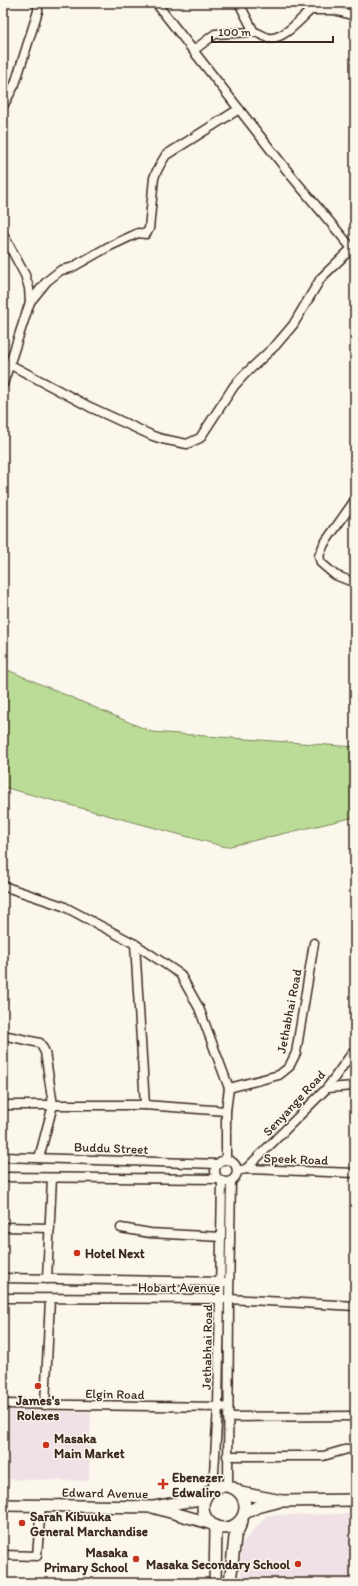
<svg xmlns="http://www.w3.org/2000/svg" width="358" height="1586" font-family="Itim,sans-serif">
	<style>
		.built { fill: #f0e1e6 }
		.green { fill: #bbdc96; stroke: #7b835a }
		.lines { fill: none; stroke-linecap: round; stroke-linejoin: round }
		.street-casing { stroke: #3b2a1e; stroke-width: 11 }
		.secondary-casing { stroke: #3b2a1e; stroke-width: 14 }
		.street { stroke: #fbf7ec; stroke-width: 8 }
		.secondary { stroke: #fbf7ec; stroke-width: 11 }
		.poi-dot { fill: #c8321e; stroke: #fbf7ec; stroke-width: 1.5 }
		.labels { text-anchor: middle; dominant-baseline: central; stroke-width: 3; stroke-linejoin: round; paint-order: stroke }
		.street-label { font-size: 13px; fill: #3b2a1e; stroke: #fbf7ec }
		.poi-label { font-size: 13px; font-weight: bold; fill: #3b2a1e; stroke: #fbf7ec; text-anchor: start }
	</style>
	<rect width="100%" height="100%" fill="#fbf7ec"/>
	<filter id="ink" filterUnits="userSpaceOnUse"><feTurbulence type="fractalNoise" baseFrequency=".025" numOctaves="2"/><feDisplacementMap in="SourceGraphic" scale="8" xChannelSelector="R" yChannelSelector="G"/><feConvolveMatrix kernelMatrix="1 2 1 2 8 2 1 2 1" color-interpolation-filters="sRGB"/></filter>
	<g filter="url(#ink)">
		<g class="built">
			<path d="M 3,1410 L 91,1412 L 89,1481 L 3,1479 Z"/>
			<path d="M 355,1514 L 355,1583 L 241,1583 L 241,1545 L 267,1515 Z"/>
		</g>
		<path class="green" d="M 3,668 L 152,732 L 355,747 L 355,817 L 226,847 L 3,787 Z"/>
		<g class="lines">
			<defs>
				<g id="street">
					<path d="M 156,3 L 289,173 L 355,252"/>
					<path d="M 239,3 L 254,32"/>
					<path d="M 194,50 L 215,34 L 254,32 C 260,33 264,37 269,38 C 284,40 301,18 311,10 L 334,10 L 355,16"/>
					<path d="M 3,106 L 15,84 L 38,11 L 38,3"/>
					<path d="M 3,234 L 25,275 L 29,288 L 30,302 L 3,384"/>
					<path d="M 30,302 L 47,281 L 61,270 L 71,268 L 108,247 L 138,233 L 146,234 L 149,229 L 154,178 C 157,169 161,163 166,155 L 239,109"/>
					<path d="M 9,364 L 90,407 L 153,436 L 162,439 L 187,444 L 200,438 L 234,386 L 244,375 L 276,345 L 293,325 L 321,278 L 352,248"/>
					<path d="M 355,500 L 324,544 L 319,556 L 321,563 L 335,575 L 355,583"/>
					<path d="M 3,886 L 63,906 L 135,944 L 180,974 L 199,1008 L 229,1088 L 226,1111 L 226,1160"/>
					<path d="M 135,944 L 145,1105"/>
					<path d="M 3,1035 L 40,1043 L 45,1052 L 53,1105 L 39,1158"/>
					<path d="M 229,1088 L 279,1075 L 289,1067 L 296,1053 L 314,943"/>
					<path d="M 327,1088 L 355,1086"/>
					<path d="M 3,1105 L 145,1105 L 226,1111"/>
					<path d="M 3,1157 L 218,1164"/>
					<circle cx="226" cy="1171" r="11"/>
					<path d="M 246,1169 L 327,1088 L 355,1049"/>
					<path d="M 237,1171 L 246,1169 L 355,1173"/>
					<path d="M 3,1177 L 219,1179"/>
					<path d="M 3,1227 L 50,1228"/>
					<path d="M 121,1228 L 150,1233 L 221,1237"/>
					<path d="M 3,1278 L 224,1282"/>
					<path d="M 47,1279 L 52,1178"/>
					<path d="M 3,1298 L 229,1299 L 355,1306"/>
					<path d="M 3,1404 L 222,1407"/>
					<path d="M 45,1405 L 50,1299"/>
					<path d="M 228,1417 L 355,1416"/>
					<path d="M 227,1456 L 323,1456 L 355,1447"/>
					<path d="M 228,1486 L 229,1299 L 231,1181"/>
					<path d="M 213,1489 L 218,1407 L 222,1181"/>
					<path d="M 3,1555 L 37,1556 L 41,1506"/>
				</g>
				<g id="secondary">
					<circle cx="224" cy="1507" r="21"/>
					<path d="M 241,1493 L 282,1501 L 355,1500"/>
					<path d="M 3,1505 L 154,1507 L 205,1498"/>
					<path d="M 156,1508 L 209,1523"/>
					<path d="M 245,1513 L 257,1507 L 277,1502"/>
					<path d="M 215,1583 L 216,1526"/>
					<path d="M 230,1583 L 235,1537 L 242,1521"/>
				</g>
			</defs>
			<use href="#street" class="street-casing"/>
			<use href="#secondary" class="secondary-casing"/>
			<use href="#street" class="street"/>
			<use href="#secondary" class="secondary"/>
		</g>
	</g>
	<g class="poi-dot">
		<circle cx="77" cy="1253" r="4"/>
		<circle cx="38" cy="1386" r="4"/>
		<circle cx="46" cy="1445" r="4"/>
		<path d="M161 1478h4v4h4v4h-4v4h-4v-4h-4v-4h4z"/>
		<circle cx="22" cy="1523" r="4"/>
		<circle cx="136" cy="1559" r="4"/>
		<circle cx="298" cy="1564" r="4"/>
	</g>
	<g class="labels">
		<g class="street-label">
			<text transform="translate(289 1011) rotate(-79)">Jethabhai Road</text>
			<text transform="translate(294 1103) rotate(-47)">Senyange Road</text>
			<text transform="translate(111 1148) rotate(2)">Buddu Street</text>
			<text transform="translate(296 1159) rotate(2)">Speek Road</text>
			<text x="179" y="1287">Hobart Avenue</text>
			<text transform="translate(207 1347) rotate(-89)">Jethabhai Road</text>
			<text transform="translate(115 1394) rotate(1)">Elgin Road</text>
			<text transform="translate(105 1493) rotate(1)">Edward Avenue</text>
		</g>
		<g class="poi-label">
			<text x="85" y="1253">Hotel Next</text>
			<text x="38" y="1400" text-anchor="middle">James's<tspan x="38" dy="15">Rolexes</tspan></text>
			<text x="54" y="1438">Masaka<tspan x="54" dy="15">Main Market</tspan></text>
			<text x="172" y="1477">Ebenezer<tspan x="172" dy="15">Edwaliro</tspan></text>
			<text x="30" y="1516">Sarah Kibuuka<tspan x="30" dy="15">General Marchandise</tspan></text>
			<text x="128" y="1552" text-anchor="end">Masaka<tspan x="128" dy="15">Primary School</tspan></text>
			<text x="290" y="1564" text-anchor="end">Masaka Secondary School</text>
		</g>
	</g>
	<rect width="358" height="1586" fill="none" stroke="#fbf7ec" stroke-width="16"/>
	<rect x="8" y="8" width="342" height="1570" fill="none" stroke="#3b2a1e" stroke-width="1.5" filter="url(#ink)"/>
	<path d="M212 36v6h121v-6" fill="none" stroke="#3b2a1e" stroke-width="2"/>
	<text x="218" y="36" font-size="12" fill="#3b2a1e" stroke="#fbf7ec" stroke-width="3" paint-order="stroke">100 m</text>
</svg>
